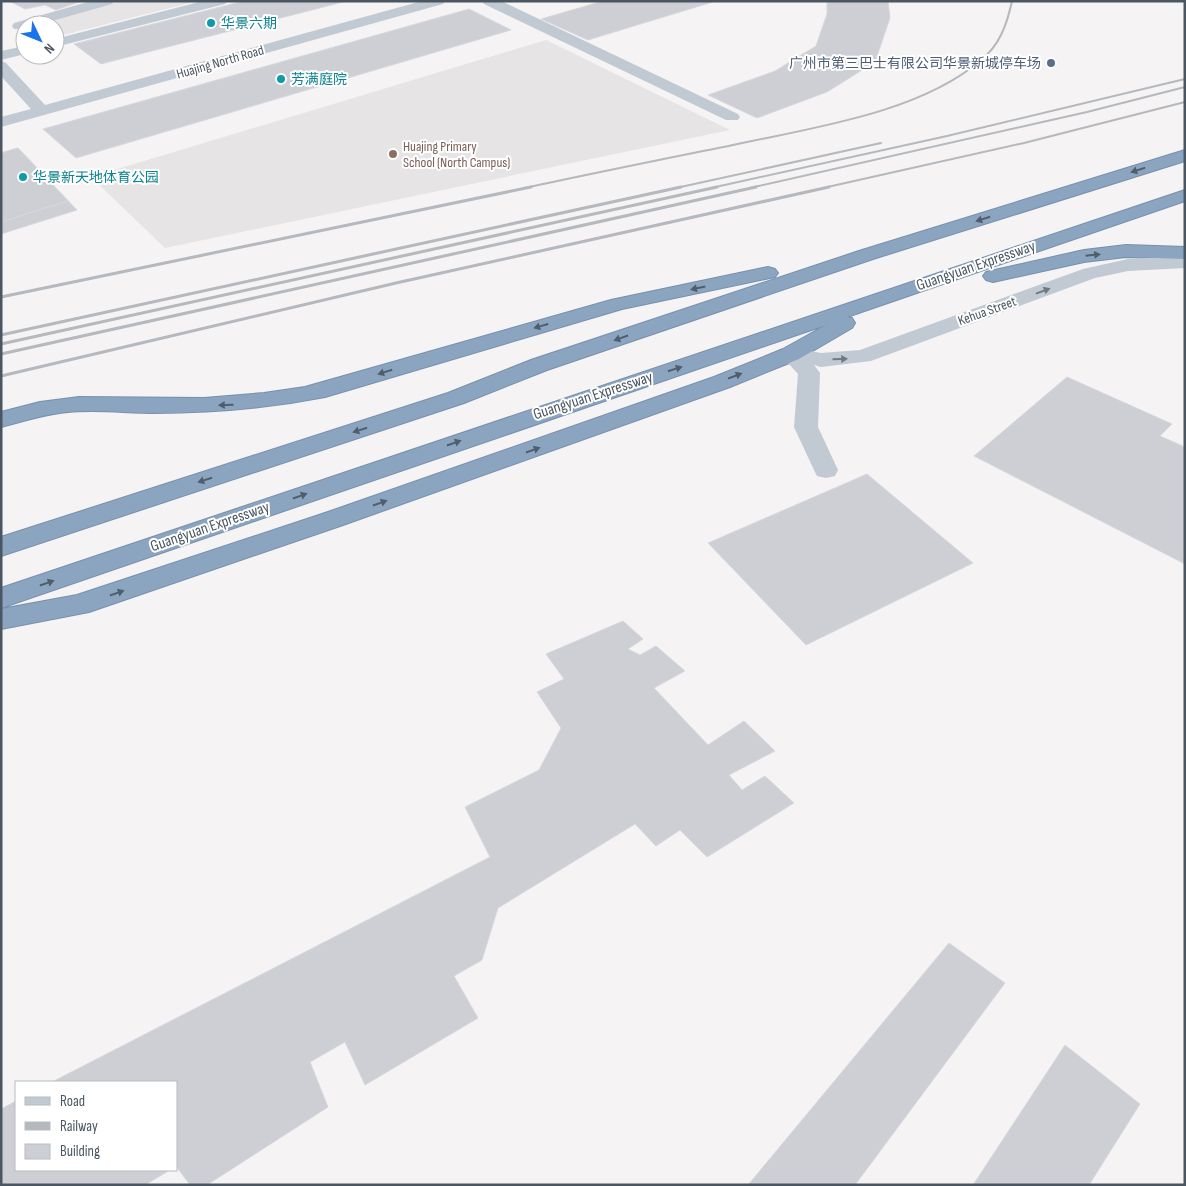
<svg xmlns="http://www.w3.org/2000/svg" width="1186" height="1186" font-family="'Sofia Sans Condensed','Noto Sans SC',sans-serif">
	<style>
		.education { fill: #e6e4e5 }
		.building { fill: #cdcfd5; stroke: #d7d9de }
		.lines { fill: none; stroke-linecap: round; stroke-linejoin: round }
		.highway-casing { stroke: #7690ad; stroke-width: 2 }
		.minor { fill: #c1cad2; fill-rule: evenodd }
		.highway { fill: #8ba5c1; fill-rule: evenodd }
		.rail-far1 { stroke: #b5b8bd; stroke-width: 2 }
		.rail { stroke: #b5b8bd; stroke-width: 3 }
		.oneway { fill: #505e6b }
		.oneway2 { fill: #6e7983 }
		.culture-dot { fill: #0f9aa8; stroke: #fff; stroke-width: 2 }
		.service-dot { fill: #5c6f8a; stroke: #fff; stroke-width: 2 }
		.education-dot { fill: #8d6e63; stroke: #fff; stroke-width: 2 }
		.labels { text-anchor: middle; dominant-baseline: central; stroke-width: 4; stroke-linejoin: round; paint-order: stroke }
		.far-culture-label { font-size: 14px; fill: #0d838f; stroke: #fff; text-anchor: start }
		.far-street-label { font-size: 14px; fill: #4a5661; stroke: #fff }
		.far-service-label { font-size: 14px; fill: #4e5e75; stroke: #fff; text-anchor: end }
		.far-education-label { font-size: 14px; fill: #785e54; stroke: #fff; text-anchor: start }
		.street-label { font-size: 16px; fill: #4a5661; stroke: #fff }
	</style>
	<rect width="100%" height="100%" fill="#f5f3f3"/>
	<g class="education">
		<path d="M 120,1 L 198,1 L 63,35 L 55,32 L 55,25 L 40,24 Z"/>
		<path d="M 546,40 L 730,130 L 165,248 L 91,177 Z"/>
	</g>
	<g class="building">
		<path d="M 82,1 L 56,10 L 45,5 L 25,9 L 11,2 Z"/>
		<path d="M 244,1 L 347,1 L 101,64 L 74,44 Z"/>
		<path d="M 603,1 L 716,1 L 588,40 L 541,19 Z"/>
		<path d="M 827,1 L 888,1 L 890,18 L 875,62 L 827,92 L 757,118 L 708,95 L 775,71 L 816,46 L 827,14 Z"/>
		<path d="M 469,9 L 511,30 L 76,158 L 43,129 Z"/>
		<path d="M 18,148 L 77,210 L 1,234 L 1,153 Z"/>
		<path d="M 18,148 L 68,201 L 1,222 L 1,153 Z"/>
		<path d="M 1067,377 L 1172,424 L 1160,436 L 1185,447 L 1185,564 L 974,456 Z"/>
		<path d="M 867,474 L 973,563 L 806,645 L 708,543 Z"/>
		<path d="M 623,621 L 643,639 L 628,649 L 640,655 L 656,646 L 685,671 L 654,688 L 708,745 L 744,721 L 775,751 L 729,775 L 742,790 L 765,776 L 794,803 L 707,857 L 680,830 L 656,846 L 635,824 L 498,908 L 482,960 L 454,976 L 478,1018 L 365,1085 L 345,1042 L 310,1062 L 328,1107 L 207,1185 L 190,1185 L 176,1166 L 176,1082 L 52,1082 L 490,857 L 465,807 L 539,770 L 561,728 L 537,692 L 564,679 L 546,654 Z"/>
		<path d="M 949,943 L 1005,983 L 855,1185 L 748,1185 Z"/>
		<path d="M 1065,1045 L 1140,1104 L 1089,1185 L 973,1185 Z"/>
		<path d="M 16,1101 L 16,1170 L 170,1170 L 145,1185 L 1,1185 L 1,1109 Z"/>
	</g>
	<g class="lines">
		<defs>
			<g id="highway">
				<path d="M 1185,150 L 1185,161 L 873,259 L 547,370 L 464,403 L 1,556 L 1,537 L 448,393 L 531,360 L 859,251 Z"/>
				<path d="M 1185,190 L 1185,201 L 847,317 L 852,318 L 855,323 L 852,328 L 799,359 L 730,387 L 343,525 L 89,612 L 1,629 L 1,609 L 77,595 L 325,513 L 714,377 L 783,349 L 826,325 L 1,608 L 1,588 Z"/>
				<path d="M 1126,245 L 1185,247 L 1185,259 L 1126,257 L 1084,262 L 993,282 L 986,280 L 983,276 L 986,272 L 1084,250 Z"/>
				<path d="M 768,267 L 775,269 L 778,273 L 775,277 L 622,309 L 325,397 C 269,408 212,413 155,413 C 126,413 97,409 68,412 C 45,414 24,421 1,427 L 1,412 L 40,402 L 79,397 L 204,398 L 264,393 L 305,387 L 611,300 Z"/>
			</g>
		</defs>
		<use href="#highway" class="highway-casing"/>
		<g class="minor">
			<path d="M 91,1 L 114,1 L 112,4 L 38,25 L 25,25 L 25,29 L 14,29 L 12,26 L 14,23 Z"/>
			<path d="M 203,1 L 227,1 L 225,4 L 55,47 L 55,39 Z"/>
			<path d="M 422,1 L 445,1 L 443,4 L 1,127 L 1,117 L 31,109 L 1,76 L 1,61 L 6,63 L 45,105 Z"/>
			<path d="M 482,1 L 501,1 L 738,114 L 740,117 L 738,120 L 726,120 L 484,4 Z"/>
			<path d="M 25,46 L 25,54 L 1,60 L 1,51 Z"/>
			<path d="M 1185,256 L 1185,268 L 1128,271 L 1095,278 L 871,361 L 821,367 L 814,365 L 820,373 L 818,427 L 838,470 L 835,476 L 826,478 L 817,476 L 814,470 L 794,427 L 798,374 L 780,354 L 783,349 L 791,347 L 821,353 L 860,350 L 1083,269 L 1128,259 Z"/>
		</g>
		<use href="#highway" class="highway"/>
		<g class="rail-far1">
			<path d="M 525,188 C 594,173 664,159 733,145 C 811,128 920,113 981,60 C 1000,45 1007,24 1012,1"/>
			<path d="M 676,188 L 881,143"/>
			<path d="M 711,188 L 947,136 L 1185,79"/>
			<path d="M 750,188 L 1087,112 L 1185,87"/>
			<path d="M 823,188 L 1024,143 L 1185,102"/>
		</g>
		<g class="rail">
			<path d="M 1,297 L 531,187"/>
			<path d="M 1,335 L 681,187"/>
			<path d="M 1,344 L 717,187"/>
			<path d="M 1,354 L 756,187"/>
			<path d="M 1,376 L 396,283 L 829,187"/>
		</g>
	</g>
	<defs><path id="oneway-solid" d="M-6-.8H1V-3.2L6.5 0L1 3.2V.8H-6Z" transform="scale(1.25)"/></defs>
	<g class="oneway">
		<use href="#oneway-solid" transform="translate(1138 170) rotate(163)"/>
		<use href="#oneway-solid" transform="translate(983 219) rotate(163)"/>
		<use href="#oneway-solid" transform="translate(1093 255) rotate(-6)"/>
		<use href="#oneway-solid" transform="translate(698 288) rotate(168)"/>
		<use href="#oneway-solid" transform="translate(541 326) rotate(164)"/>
		<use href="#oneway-solid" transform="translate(621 338) rotate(161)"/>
		<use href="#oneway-solid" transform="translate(675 369) rotate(-18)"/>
		<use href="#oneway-solid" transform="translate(385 372) rotate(163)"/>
		<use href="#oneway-solid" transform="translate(735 376) rotate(-21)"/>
		<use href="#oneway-solid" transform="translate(226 405) rotate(178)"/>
		<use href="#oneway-solid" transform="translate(360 430) rotate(162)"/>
		<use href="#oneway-solid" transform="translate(454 443) rotate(-19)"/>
		<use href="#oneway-solid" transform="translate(533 450) rotate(-19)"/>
		<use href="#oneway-solid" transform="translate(205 480) rotate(162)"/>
		<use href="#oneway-solid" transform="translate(300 496) rotate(-19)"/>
		<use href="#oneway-solid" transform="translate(380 503) rotate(-19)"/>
		<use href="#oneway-solid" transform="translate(47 583) rotate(-19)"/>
		<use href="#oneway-solid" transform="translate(117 593) rotate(-19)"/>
	</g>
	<g class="oneway2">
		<use href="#oneway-solid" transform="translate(1043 291) rotate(-20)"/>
		<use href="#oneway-solid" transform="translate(840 359) rotate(-2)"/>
	</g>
	<g class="culture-dot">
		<circle cx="211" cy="23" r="5"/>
		<circle cx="281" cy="79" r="5"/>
		<circle cx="23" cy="177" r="5"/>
	</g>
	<circle class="service-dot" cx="1051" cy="63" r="5"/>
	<circle class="education-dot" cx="393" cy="154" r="5"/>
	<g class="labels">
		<g class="far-culture-label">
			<text x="221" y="23">华景六期</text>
			<text x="291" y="79">芳满庭院</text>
			<text x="33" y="177">华景新天地体育公园</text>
		</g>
		<g class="far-street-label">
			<text transform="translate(220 62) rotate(-16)">Huajing North Road</text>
			<text transform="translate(987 311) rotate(-20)">Kehua Street</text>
		</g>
		<g class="far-service-label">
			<text x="1041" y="63">广州市第三巴士有限公司华景新城停车场</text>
		</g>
		<g class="far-education-label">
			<text x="403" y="146">Huajing Primary<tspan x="403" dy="16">School (North Campus)</tspan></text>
		</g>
		<g class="street-label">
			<text transform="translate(976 266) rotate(-19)">Guangyuan Expressway</text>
			<text transform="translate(593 396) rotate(-18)">Guangyuan Expressway</text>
			<text transform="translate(210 527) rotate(-19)">Guangyuan Expressway</text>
		</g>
	</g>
	<rect width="1186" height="1186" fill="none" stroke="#4a5661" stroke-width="5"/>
	<rect x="15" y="1081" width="162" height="90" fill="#ffffff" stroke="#b7bbc0"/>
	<rect x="25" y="1097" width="25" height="8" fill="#c1cad2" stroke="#b7bbc0"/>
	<text x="60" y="1106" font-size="15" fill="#4a5661">Road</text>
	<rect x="25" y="1122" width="25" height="8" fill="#b5b8bd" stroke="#b7bbc0"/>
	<text x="60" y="1131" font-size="15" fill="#4a5661">Railway</text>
	<rect x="25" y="1144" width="25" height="15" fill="#cdcfd5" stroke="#b7bbc0"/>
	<text x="60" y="1156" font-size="15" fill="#4a5661">Building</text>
	<g transform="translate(40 40) rotate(133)"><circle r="24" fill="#ffffff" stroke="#b7bbc0"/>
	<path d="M0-4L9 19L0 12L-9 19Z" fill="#1a73e8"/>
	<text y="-8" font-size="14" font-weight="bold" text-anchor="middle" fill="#4a5661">N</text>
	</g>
</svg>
